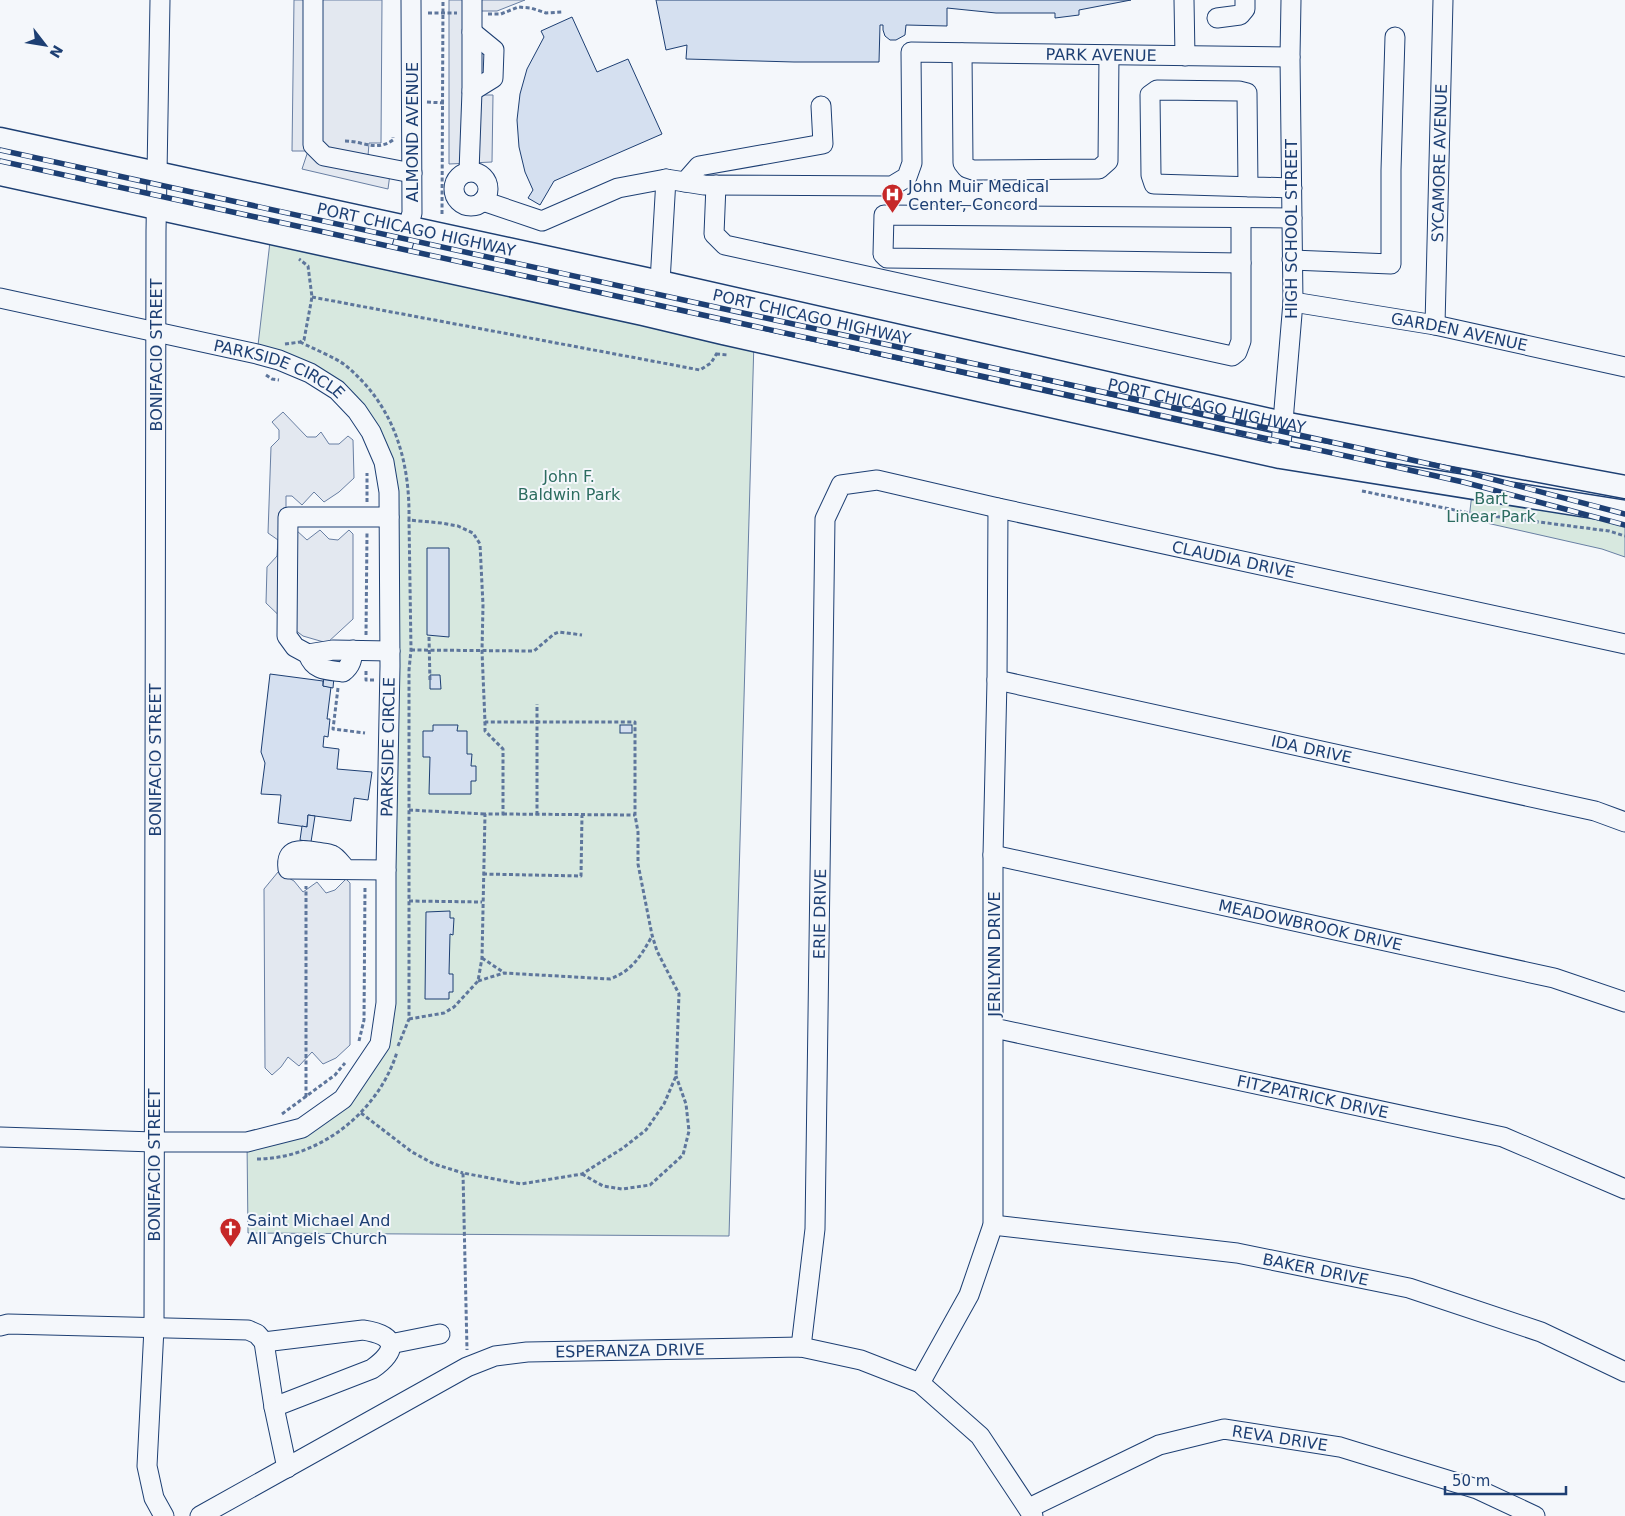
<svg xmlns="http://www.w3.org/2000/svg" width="1625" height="1516" font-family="'DejaVu Sans',sans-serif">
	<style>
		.green { fill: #d7e8df; stroke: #687fa3 }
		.parking { fill: #e3e8f0; stroke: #687fa3 }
		.building { fill: #d5e0f0; stroke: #1d3f73 }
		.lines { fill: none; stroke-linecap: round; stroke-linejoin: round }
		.minor-casing { stroke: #1d3f73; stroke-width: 21 }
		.major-casing { stroke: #1d3f73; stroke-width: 25 }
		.path { stroke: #5e769c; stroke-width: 3; stroke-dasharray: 4 2.5; stroke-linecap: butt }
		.minor { stroke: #f4f7fb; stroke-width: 19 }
		.major { stroke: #f4f7fb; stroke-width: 22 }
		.rail-casing { stroke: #1d3f73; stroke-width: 5.5 }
		.rail { stroke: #f4f7fb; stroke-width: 4; stroke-dasharray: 11; stroke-linecap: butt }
		.labels { text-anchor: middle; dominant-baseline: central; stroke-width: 4; stroke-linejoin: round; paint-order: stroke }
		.street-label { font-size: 16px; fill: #1d3f73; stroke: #f4f7fb }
		.poi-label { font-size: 16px; fill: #1d3f73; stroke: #f4f7fb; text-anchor: start }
		.park-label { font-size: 16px; fill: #2c6c60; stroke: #f4f7fb }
	</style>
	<rect width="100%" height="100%" fill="#f4f7fb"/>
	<g class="green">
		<path d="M 271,233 L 754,340 L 729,1236 L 248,1233 L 247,1142 L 343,1099 L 380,1044 L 384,462 L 337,390 L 257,354 Z"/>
		<path d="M 1473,485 L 1625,525 L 1625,557 L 1602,549 L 1469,519 Z"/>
	</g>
	<g class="parking">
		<path d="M 294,0 L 382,0 L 381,143 L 369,143 L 367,170 L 390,174 L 388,189 L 302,169 L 308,151 L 292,151 Z"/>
		<path d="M 449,0 L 525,0 L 497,11 L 480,11 L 477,95 L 493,95 L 492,162 L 449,164 Z"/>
		<path d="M 283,412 L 307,437 L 316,437 L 321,432 L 329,444 L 339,444 L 348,436 L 353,440 L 354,478 L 339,492 L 324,502 L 314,492 L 302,505 L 292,496 L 286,496 L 286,530 L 296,530 L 307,540 L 320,530 L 329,539 L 338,540 L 349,530 L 353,534 L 353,619 L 327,643 L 303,636 L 291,627 L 266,603 L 267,567 L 277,556 L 278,540 L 268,533 L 271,447 L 279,439 L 279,430 L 272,422 Z"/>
		<path d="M 278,872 L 294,881 L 303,892 L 317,882 L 326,893 L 335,890 L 346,879 L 350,883 L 350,1045 L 336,1058 L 323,1064 L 312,1052 L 299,1066 L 288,1057 L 281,1067 L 272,1075 L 265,1068 L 264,889 Z"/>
	</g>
	<g class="building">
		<path d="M 656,0 L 1131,0 L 1079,10 L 1079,15 L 1055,18 L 1055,13 L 996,13 L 947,8 L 947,26 L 906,25 L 905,35 L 896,40 L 890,40 L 885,36 L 883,30 L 883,25 L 880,25 L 879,62 L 794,62 L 686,59 L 687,45 L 666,50 Z"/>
		<path d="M 572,17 L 597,72 L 628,59 L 662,134 L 554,181 L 540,205 L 528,198 L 533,190 L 525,172 L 519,147 L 517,120 L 520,94 L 527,69 L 544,37 L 541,31 Z"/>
		<path d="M 427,548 L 449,548 L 449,637 L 427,635 Z"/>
		<path d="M 270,674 L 323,681 L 323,686 L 331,687 L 327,719 L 330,719 L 328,737 L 324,736 L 323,747 L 339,749 L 337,769 L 372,772 L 368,800 L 354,798 L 351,821 L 308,815 L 307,827 L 278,823 L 281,795 L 261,794 L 265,763 L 261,752 Z"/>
		<path d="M 430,675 L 440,675 L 441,689 L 430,689 Z"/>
		<path d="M 324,676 L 334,677 L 333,688 L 323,686 Z"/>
		<path d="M 433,725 L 458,725 L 457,731 L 467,731 L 467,754 L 472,754 L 471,766 L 476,766 L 476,781 L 471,781 L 471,794 L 429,794 L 430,757 L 423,757 L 423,731 L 433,731 Z"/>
		<rect x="620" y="725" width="12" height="8"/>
		<path d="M 308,815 L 315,816 L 311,842 L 300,840 L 302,826 L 307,827 Z"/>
		<path d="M 450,911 L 450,918 L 454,918 L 453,935 L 450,934 L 449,974 L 453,974 L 453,992 L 449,992 L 449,999 L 425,999 L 426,912 Z"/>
	</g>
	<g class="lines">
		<defs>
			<g id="minor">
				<path d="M 160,0 L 156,231 L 154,1328 L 147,1466 L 154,1498 L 164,1516"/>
				<path d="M 313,0 L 313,145 L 324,156 L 412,173"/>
				<path d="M 1184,0 L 1185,56"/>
				<path d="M 1217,18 L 1240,15 L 1245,9 L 1245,0"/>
				<path d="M 472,32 L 494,50 L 493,78 L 472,91"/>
				<path d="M 962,53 L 963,163 L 967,168 L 973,170 L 1099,169 L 1108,161 L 1109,55"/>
				<path d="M 469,172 L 472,91 L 472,0"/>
				<circle cx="471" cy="189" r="17"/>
				<path d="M 685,182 L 699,166 L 823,144 L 821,106"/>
				<path d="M 716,185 L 714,234 L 725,245 L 1232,356 L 1237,352 L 1241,341 L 1241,219"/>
				<path d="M 1248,187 L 1247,93 L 1239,91 L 1157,90 L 1150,95 L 1151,175 L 1154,184 L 1292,188"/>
				<path id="s1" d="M 483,201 L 542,221 L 618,188 L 666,179 L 704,185 L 892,186 L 907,177 L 912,163 L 911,52 L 1290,57"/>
				<path d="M 1292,260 L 1391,264 L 1391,170 L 1395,37"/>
				<path d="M 398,261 L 412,213 L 411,0"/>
				<path d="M 1241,263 L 887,258 L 883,254 L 884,215 L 1292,218"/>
				<path d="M 660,282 L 666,179"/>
				<path id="s2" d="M 0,298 L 257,354 L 279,360 L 310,373 L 337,390 L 357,411 L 371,432 L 384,462 L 389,492 L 390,666 L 386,870 L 386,1003 L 380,1044 L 343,1099 L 302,1128 L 247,1142 L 154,1142 L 0,1137"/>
				<path id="s3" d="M 1293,302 L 1435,325 L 1625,367"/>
				<path id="s4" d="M 1435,325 L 1443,0"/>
				<path d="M 1280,457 L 1293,302 L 1290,57 L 1291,0"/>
				<path d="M 389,517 L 288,517 L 287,636 L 295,647 L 308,654 L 333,650 L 390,651"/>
				<path d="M 308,654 C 314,671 327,670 343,672 C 351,666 352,660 353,650"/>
				<path id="s5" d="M 997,680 L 1595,811 L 1625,822"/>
				<path id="s6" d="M 993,855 L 1554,978 L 1625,1002"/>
				<path d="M 346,869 C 342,865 337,857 332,855 C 328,853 321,853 317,852 C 301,849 285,848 288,869 L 386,870"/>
				<path id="s7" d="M 994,1028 L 1503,1137 L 1625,1189"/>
				<path id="s8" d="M 993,1225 L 1237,1253 L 1409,1288 L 1541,1332 L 1625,1372"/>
				<path d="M 0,1326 L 8,1324 L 248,1330 L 257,1334 L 264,1342 L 274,1407 L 287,1468"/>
				<path d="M 264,1342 L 363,1330 C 397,1335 399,1350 372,1369 L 274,1407"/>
				<path d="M 390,1344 L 440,1334"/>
				<path id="s9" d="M 801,1347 L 815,1229 L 825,519 L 841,485 L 877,480 L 998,508 L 1625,644"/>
				<path d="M 920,1383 L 969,1295 L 993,1225 L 993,855 L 997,680 L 998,508"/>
				<path id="s10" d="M 1029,1508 L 1159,1445 L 1224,1429 L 1340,1447 L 1477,1489 L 1535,1516"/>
				<path id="s11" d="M 200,1516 L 467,1367 L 495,1356 L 527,1352 L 801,1347 L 861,1360 L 920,1383 L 980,1436 L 1033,1516"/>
			</g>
			<g id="major">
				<path id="s12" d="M 0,139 L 660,282 L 1283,423 L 1625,487"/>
				<path d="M 0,174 L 643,314 L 723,333 L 1280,457 L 1625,512"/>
			</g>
		</defs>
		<use href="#minor" class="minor-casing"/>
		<use href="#major" class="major-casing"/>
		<g class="path">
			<path d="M 428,13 L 457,13"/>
			<path d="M 488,14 L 501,14 L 518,7 L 531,8 L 546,13 L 562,12"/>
			<path d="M 427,102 L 444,103"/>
			<path d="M 345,141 C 363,141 376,152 393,140 L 393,137"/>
			<path d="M 442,214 L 443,0"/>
			<path d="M 312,297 L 700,370 L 711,363 L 717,353"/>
			<path d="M 300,342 C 312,348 336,358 345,365 C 394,405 410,460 409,520 L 441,523 L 458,526 L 473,533 L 480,544 L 483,605 L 482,651 L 485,722 L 635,722 L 635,815 L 638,832 L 638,864 L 652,935 L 657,951 L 679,994 L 676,1076 L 664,1104 L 646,1130 L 623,1148 L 582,1174 L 521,1184 L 463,1173 L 467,1350"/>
			<path d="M 285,344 L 300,342 L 304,340 L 312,297 L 308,266 L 299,259"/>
			<path d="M 716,354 L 728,355"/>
			<path d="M 266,375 L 272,379 L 279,380"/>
			<path d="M 1362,491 L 1469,513 L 1609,531 L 1625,536"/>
			<path d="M 367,502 L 367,473"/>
			<path d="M 366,635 L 367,533"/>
			<path d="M 429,637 L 430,682"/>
			<path d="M 411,650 L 534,651 L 554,634 L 559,632 L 582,635"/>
			<path d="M 366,671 L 366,680 L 374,680"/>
			<path d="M 338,688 L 333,729 L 365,733"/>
			<path d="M 409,810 L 485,814"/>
			<path d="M 503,814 L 635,815"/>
			<path d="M 537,815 L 537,704"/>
			<path d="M 483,874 L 581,876 L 582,815"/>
			<path d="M 409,901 L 482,902"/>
			<path d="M 482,958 L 503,972"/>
			<path d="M 478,981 L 504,973 L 610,979 C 632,971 641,956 652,936"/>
			<path d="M 409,1019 L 444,1013 L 454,1007 L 478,981 L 482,958 L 485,814 L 503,814 L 503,749 L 485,731 L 485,722"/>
			<path d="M 359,1041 L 364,1020 L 365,886"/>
			<path d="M 398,1046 L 409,1019 L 409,670 L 411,650 L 409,520"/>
			<path d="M 306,1097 L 306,886"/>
			<path d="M 361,1113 L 412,1152 L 434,1164 L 463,1173"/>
			<path d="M 282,1114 L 335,1075 L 345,1063"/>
			<path d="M 257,1159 C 320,1159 379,1111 397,1052"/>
			<path d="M 582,1174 L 603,1186 L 622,1189 L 650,1185 L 683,1155 L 689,1131 L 686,1104 L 676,1076"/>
		</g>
		<use href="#minor" class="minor"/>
		<use href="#major" class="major"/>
		<defs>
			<g id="rail">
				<path d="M 0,150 L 1372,451 L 1465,472 L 1625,514"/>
				<path d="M 0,161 L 1369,461 L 1463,482 L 1625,525"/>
			</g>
		</defs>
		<use href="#rail" class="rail-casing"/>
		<use href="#rail" class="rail"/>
	</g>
	<defs>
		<symbol id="hospital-pin" viewBox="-11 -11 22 30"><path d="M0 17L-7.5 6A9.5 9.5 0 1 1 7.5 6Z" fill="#c62828" stroke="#f4f7fb"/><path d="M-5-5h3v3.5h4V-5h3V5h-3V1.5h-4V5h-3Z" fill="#fff"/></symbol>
		<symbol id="church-pin" viewBox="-11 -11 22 30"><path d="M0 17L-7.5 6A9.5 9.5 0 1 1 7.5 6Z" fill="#c62828" stroke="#f4f7fb"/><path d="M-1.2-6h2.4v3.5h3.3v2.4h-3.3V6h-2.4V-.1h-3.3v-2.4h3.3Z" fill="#fff"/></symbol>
	</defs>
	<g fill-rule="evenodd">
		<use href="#hospital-pin" x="880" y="182" width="25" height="34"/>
		<use href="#church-pin" x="218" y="1216" width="25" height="34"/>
	</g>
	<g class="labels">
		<g class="street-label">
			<text stroke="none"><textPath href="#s1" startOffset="754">PARK AVENUE</textPath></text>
			<text transform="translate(412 132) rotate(-90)">ALMOND AVENUE</text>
			<text stroke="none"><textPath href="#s4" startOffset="162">SYCAMORE AVENUE</textPath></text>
			<text stroke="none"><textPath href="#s12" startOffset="426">PORT CHICAGO HIGHWAY</textPath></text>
			<text transform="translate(1291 229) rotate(-90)">HIGH SCHOOL STREET</text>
			<text stroke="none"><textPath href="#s12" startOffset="831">PORT CHICAGO HIGHWAY</textPath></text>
			<text stroke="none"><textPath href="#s3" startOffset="169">GARDEN AVENUE</textPath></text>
			<text transform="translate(156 355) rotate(-90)">BONIFACIO STREET</text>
			<text stroke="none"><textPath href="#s2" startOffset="289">PARKSIDE CIRCLE</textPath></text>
			<text stroke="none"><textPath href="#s12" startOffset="1236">PORT CHICAGO HIGHWAY</textPath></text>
			<text stroke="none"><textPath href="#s9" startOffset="1268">CLAUDIA DRIVE</textPath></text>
			<text transform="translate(388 747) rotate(-89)">PARKSIDE CIRCLE</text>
			<text stroke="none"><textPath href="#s5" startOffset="322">IDA DRIVE</textPath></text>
			<text transform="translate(155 760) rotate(-90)">BONIFACIO STREET</text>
			<text stroke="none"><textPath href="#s9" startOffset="434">ERIE DRIVE</textPath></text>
			<text stroke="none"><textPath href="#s6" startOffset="325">MEADOWBROOK DRIVE</textPath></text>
			<text transform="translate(994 954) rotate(-90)">JERILYNN DRIVE</text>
			<text stroke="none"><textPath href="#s7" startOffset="326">FITZPATRICK DRIVE</textPath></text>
			<text transform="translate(154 1165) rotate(-90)">BONIFACIO STREET</text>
			<text stroke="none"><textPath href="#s8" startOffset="326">BAKER DRIVE</textPath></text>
			<text stroke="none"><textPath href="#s11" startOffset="471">ESPERANZA DRIVE</textPath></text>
			<text stroke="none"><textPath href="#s10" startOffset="268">REVA DRIVE</textPath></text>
		</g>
		<g class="poi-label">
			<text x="908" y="186">John Muir Medical<tspan x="908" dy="18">Center, Concord</tspan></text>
			<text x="247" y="1220">Saint Michael And<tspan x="247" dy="18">All Angels Church</tspan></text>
		</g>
		<g class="park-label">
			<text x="569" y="476">John F.<tspan x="569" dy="18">Baldwin Park</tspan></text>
			<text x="1491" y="498">Bart<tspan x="1491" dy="18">Linear Park</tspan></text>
		</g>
	</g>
	<g transform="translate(45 45) rotate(121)" stroke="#f4f7fb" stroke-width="4" paint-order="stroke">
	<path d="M0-4L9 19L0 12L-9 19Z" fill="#1d3f73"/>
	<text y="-8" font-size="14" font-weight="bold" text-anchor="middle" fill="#1d3f73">N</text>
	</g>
	<path d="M1445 1486v8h121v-8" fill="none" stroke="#1d3f73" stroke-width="2.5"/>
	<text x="1452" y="1486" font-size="15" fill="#1d3f73" stroke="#f4f7fb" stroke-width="4" paint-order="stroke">50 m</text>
</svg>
